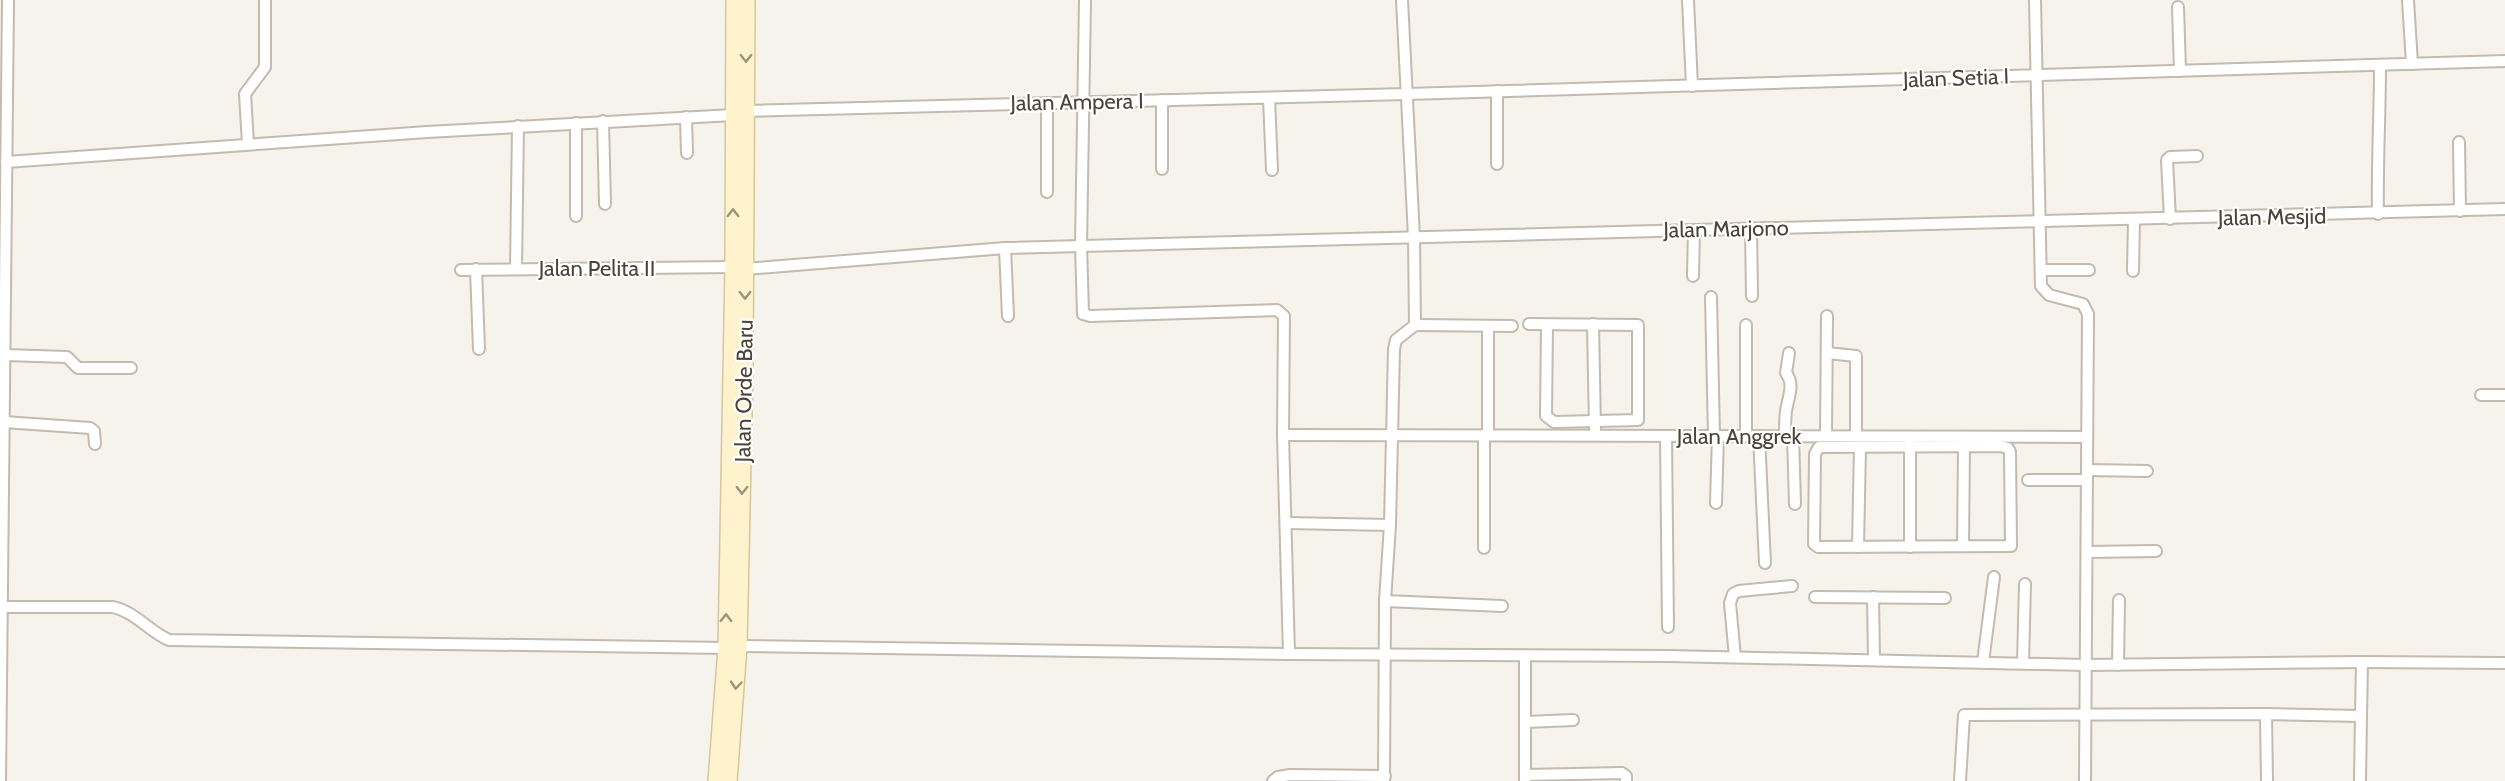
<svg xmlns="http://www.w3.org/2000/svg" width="2505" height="781" font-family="Cabin,sans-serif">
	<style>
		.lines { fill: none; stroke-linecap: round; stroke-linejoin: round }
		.street-casing { stroke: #c2bbae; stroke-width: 14 }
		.secondary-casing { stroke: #d6c79b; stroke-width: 18 }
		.street { stroke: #fff; stroke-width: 10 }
		.secondary { stroke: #fff3cd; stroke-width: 15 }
		.oneway { stroke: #9c937c }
		.labels { text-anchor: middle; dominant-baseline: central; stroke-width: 4.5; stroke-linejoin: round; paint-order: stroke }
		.street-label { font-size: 22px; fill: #4b4439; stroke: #fff }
	</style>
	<rect width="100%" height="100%" fill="#f6f3ec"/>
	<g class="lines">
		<defs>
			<g id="street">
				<path d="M 1085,0 L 1081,245 L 1083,314 L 1090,316 L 1277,310 L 1284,316 L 1283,435 L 1289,654"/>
				<path d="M 1688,0 L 1692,86"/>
				<path d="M 2035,0 L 2041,286 L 2049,295 L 2083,304 L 2088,314 L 2085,781"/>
				<path d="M 2408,0 L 2412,64"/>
				<path d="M 2178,7 L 2180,71"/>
				<path d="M 1497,91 L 1497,164"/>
				<path d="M 1269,98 L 1272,170"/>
				<path d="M 1047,103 L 1047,192"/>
				<path d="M 746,111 L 1407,94 L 2505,61"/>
				<path d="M 686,117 L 687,153"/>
				<path d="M 603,121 L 605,204"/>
				<path d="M 576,123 L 576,216"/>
				<path d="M 2459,142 L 2460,211"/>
				<path d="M 248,144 L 245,94 L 265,67 L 265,0"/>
				<path d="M 6,162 L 427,132 L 733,115"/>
				<path d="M 1162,169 L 1162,100"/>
				<path d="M 2378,214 C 2377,164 2380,115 2380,65"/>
				<path d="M 2170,219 L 2167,160 L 2170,157 L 2197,156"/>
				<path d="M 1751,229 L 1752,296"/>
				<path d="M 1005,248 L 1008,316"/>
				<path d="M 476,269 L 479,349"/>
				<path d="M 516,269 L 518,126"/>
				<path d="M 745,269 L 1005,248 L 2505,209"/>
				<path d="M 461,270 L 733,267"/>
				<path d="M 2042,270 L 2089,270"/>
				<path d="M 2133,271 L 2134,219"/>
				<path d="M 1693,276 L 1694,230"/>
				<path d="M 1711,297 L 1714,436"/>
				<path d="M 1529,324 L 1638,325 L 1638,420 L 1554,422 L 1546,416 L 1547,325"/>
				<path d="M 1593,324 L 1595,429"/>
				<path d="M 1415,325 L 1512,326"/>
				<path d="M 1746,325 L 1746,436"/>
				<path d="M 1488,326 L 1488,435"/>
				<path d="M 1827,353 L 1856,356 L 1856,436"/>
				<path d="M 5,355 L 67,357 L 78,368 L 131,368"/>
				<path d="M 2481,395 L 2505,395"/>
				<path d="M 4,422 L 90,428 L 94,431 L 95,444"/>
				<path d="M 1283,435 L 2087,437"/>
				<path d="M 1484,435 L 1484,548"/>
				<path d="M 1666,436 L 1668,627"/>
				<path d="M 1759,436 L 1765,563"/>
				<path d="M 1785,436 C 1785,428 1785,419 1786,411 C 1788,398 1795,384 1786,373 L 1789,353"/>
				<path d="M 1793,436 L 1795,504"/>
				<path d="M 1826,436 L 1827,316"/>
				<path d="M 1910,442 L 1910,547"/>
				<path d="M 2000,446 L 2008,448 L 2010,452 L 2011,546 L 1818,547 L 1814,544 L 1815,454 L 1819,447 Z"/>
				<path d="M 2087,470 L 2147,471"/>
				<path d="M 2028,480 L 2087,480"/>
				<path d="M 1716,503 L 1718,436"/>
				<path d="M 1286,523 L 1390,525"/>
				<path d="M 1963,546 L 1964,446"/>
				<path d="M 1858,547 L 1860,447"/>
				<path d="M 2087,552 L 2156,551"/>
				<path d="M 1815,597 L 1945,598"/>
				<path d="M 1873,597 L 1874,659"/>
				<path d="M 1385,601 L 1502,606"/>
				<path d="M 2,607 L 113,607 C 136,612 148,631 169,640 L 726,648"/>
				<path d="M 739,646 L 1289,654 L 1669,656 L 2086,665 L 2362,662 L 2505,663"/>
				<path d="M 1735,657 L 1730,603 L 1733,594 L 1739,591 L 1792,586"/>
				<path d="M 1983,662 L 1994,577"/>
				<path d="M 2023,663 L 2025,584"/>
				<path d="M 2118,665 L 2119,600"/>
				<path d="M 2266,714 L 2267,781"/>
				<path d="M 2361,716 L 2362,662"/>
				<path d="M 1526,722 L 1573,720"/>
				<path d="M 1525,775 L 1622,773 L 1626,776 L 1626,781"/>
				<path d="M 0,781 L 8,0"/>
				<path d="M 1273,781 L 1278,777 L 1290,775 L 1385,776"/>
				<path d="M 1384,781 L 1385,601 L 1390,525 L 1394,349 L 1396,340 L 1415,325 L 1414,237 L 1402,0"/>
				<path d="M 1525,781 L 1525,656"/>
				<path d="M 1960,781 L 1964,715 L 2266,714 L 2361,716 L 2360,781"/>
			</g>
			<g id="secondary">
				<path d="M 716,781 L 726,648 L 733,267 L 734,0"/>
				<path d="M 729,781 L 739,646 L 745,368 L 747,0"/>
			</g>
		</defs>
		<use href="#street" class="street-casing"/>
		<use href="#secondary" class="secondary-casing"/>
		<use href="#street" class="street"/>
		<use href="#secondary" class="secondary"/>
	</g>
	<defs><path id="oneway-chevron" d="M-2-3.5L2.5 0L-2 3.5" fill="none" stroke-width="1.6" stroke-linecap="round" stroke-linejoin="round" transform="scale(1.5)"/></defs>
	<g class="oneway">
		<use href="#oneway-chevron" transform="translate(746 58) rotate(90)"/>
		<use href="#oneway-chevron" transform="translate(733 213) rotate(-90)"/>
		<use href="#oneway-chevron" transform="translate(745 295) rotate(90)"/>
		<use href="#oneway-chevron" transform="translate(742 490) rotate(91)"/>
		<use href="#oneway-chevron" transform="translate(726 618) rotate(-89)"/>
		<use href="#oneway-chevron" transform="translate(736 685) rotate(95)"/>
	</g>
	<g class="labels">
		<g class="street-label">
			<text transform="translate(1956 78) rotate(-2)">Jalan Setia I</text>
			<text transform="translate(1077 102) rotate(-1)">Jalan Ampera I</text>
			<text transform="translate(2272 217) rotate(-1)">Jalan Mesjid</text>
			<text transform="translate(1726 229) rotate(-1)">Jalan Marjono</text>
			<text x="597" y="268">Jalan Pelita II</text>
			<text transform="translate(744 391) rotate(-89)">Jalan Orde Baru</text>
			<text x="1739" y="436">Jalan Anggrek</text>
		</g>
	</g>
</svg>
